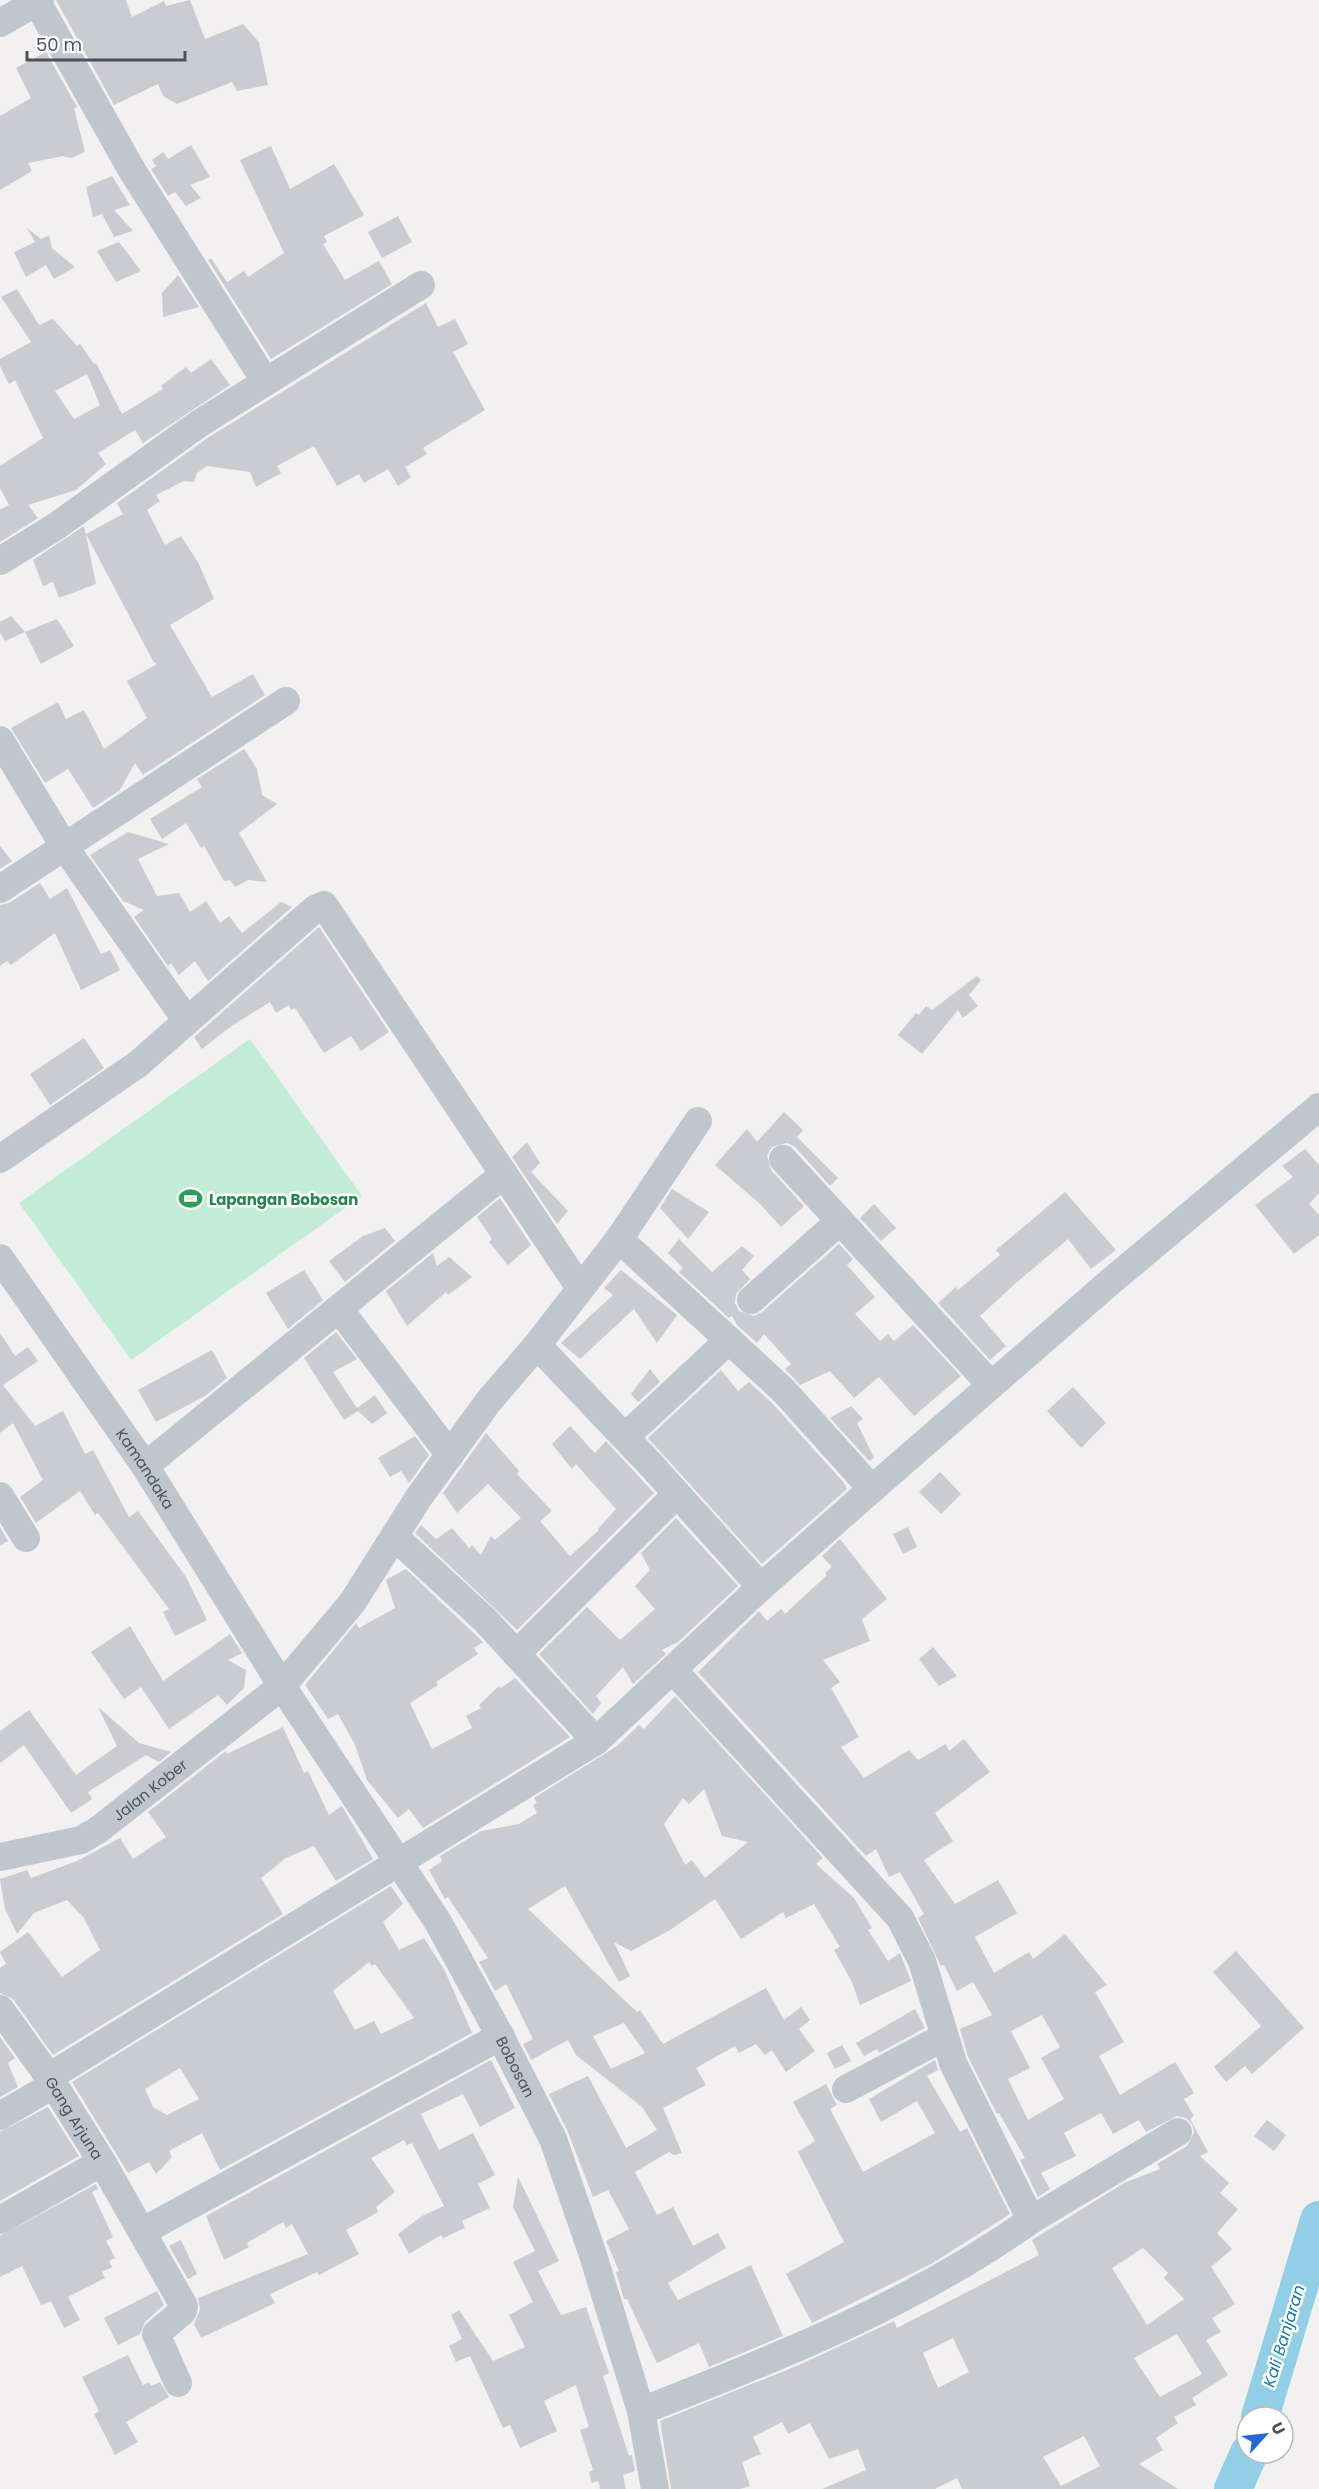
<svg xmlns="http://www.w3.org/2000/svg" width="1319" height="2489" font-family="Poppins,sans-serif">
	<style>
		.green { fill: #c2ecd5 }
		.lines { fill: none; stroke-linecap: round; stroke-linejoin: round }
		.river { stroke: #92cee6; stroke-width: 38 }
		.building { fill: #caccd2; fill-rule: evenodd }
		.minor { stroke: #bfc6ce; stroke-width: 28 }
		.labels { text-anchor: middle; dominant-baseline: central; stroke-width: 5; stroke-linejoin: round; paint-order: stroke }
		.leisure-label { font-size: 15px; font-weight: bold; fill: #27864d; stroke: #fff; text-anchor: start }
		.street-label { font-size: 15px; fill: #49525c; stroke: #fff }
		.water-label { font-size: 16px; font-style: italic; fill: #167aa2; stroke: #fff }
	</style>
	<rect width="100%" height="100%" fill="#f2f0f0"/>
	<path class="green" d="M 250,1039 L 362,1196 L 131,1360 L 19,1203 Z"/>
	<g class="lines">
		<g class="river">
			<path d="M 1260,2417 L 1319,2220"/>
			<path d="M 1233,2489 L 1249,2453"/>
		</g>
	</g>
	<g class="building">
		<path d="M 56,0 L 126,0 L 132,17 L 164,1 L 166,6 L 190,0 L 205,39 L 243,24 L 259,42 L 268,85 L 237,91 L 232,82 L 177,104 L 163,96 L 158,84 L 114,105 Z"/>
		<path d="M 46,52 L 77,107 L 74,108 L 85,152 L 71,158 L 63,156 L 28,163 L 32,171 L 0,190 L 0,116 L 31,98 L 16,68 Z"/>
		<path d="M 191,145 L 210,177 L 190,185 L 201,198 L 186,206 L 175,192 L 168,196 L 151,169 L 156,166 L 152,160 L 163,152 L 168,159 Z"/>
		<path d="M 271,146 L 290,189 L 334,164 L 364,215 L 324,236 L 327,242 L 323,244 L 345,280 L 379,261 L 392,284 L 271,359 L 208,260 L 211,258 L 227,282 L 244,271 L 248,277 L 284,253 L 240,160 Z"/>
		<path d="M 112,176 L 130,205 L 114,210 L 133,231 L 114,237 L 102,214 L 93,217 L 86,187 Z"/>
		<path d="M 398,216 L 412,242 L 382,258 L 368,232 Z"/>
		<path d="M 27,228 L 41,239 L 49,235 L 52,248 L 75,267 L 54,279 L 46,265 L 26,277 L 14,252 L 35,242 Z"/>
		<path d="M 119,242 L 141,271 L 116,282 L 97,251 Z"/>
		<path d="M 178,275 L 199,307 L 163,317 L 162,293 Z"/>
		<path d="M 17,289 L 39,325 L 53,319 L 77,346 L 80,344 L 94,364 L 96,363 L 122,414 L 163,389 L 161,386 L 186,367 L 191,373 L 211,359 L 230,385 L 143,443 L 135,430 L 98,453 L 106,464 L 76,490 L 28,505 L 38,518 L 0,542 L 0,510 L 9,505 L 0,488 L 0,466 L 43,438 L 15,380 L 9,384 L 0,366 L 0,359 L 31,342 L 1,297 ZM 87,374 L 100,405 L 74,419 L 55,391 Z"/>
		<path d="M 426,303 L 438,327 L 455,319 L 468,344 L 453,352 L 485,410 L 423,448 L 427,454 L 405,467 L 411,477 L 398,486 L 388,469 L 364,483 L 359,474 L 337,486 L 314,446 L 277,466 L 281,473 L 256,487 L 250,472 L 207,466 L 197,473 L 194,482 L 184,481 L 156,495 L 160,501 L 147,510 L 165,545 L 181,536 L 198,562 L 214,599 L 170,625 L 212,697 L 253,674 L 265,695 L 143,775 L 135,763 L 120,790 L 93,808 L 68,769 L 45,783 L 11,728 L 58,702 L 66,719 L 84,710 L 104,749 L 147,718 L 127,681 L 157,664 L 153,661 L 86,534 L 123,514 L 117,503 L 209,437 Z"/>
		<path d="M 84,526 L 96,584 L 59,598 L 53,582 L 43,586 L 33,560 Z"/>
		<path d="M 11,616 L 25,632 L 5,641 L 0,633 L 0,622 Z"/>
		<path d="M 57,619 L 74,646 L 41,664 L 25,632 Z"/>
		<path d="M 244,749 L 257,769 L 262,795 L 277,804 L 239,833 L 267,882 L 248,880 L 235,887 L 230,880 L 224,881 L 204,846 L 201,848 L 186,823 L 162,839 L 150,819 L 202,787 L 197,779 Z"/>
		<path d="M 128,832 L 169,844 L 138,859 L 157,896 L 179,893 L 190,912 L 206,901 L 220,923 L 229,916 L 242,933 L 281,902 L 292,907 L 208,981 L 195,961 L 179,975 L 171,963 L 168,966 L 134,917 L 144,910 L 123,901 L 90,855 Z"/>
		<path d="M 0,846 L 12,861 L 0,869 Z"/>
		<path d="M 40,883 L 50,899 L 67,888 L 101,954 L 110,950 L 120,970 L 81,990 L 55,933 L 11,965 L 7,961 L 0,966 L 0,905 L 9,903 Z"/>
		<path d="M 319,927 L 389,1032 L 361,1051 L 351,1036 L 324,1053 L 295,1008 L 291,1010 L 289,1005 L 276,1013 L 270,1002 L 230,1027 L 202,1049 L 194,1037 Z"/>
		<path d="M 977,976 L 981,980 L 969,995 L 978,1006 L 963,1018 L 958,1010 L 922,1054 L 898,1035 L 916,1013 L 919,1015 L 926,1006 L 932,1010 Z"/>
		<path d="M 84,1038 L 104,1068 L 50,1105 L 30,1074 Z"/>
		<path d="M 784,1112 L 803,1130 L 797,1137 L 838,1178 L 830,1186 L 795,1147 L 787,1143 L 772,1147 L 767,1155 L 771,1170 L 804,1206 L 781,1227 L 760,1204 L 715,1165 L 747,1129 L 757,1142 Z"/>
		<path d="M 527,1142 L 540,1163 L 531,1172 L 568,1211 L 557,1224 L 512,1157 Z"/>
		<path d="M 1305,1149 L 1319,1165 L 1319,1193 L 1309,1204 L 1319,1215 L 1319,1235 L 1294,1254 L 1255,1205 L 1293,1177 L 1282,1166 Z"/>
		<path d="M 672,1189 L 709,1212 L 688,1239 L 660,1208 Z"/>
		<path d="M 1065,1192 L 1116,1250 L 1091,1269 L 1068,1239 L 1016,1283 L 980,1316 L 1006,1346 L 990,1360 L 938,1303 L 956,1287 L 958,1290 L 1000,1255 L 996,1250 Z"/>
		<path d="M 500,1198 L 531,1245 L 508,1265 L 489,1242 L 492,1239 L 477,1217 Z"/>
		<path d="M 874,1204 L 896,1228 L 881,1241 L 860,1218 Z"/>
		<path d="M 385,1228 L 395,1241 L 345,1282 L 329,1261 L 363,1236 Z"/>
		<path d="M 679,1239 L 712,1272 L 742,1246 L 754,1256 L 742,1270 L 750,1279 L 736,1294 L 735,1303 L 739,1311 L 754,1316 L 762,1312 L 839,1244 L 853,1259 L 847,1265 L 875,1297 L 855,1314 L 880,1341 L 888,1334 L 894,1341 L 913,1325 L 961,1376 L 914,1416 L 879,1377 L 854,1398 L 830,1371 L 800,1385 L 785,1369 L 791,1364 L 764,1334 L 757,1343 L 737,1325 L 732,1316 L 729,1318 L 679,1272 L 683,1268 L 668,1253 Z"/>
		<path d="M 433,1253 L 437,1266 L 449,1257 L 472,1277 L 448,1295 L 446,1292 L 407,1326 L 386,1291 Z"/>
		<path d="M 304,1270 L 323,1300 L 288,1329 L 266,1293 Z"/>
		<path d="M 621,1270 L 677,1315 L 657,1343 L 634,1309 L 580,1359 L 561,1343 L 613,1295 L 604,1288 Z"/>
		<path d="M 336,1332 L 357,1359 L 333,1372 L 357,1408 L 375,1395 L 387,1413 L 372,1424 L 358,1411 L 344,1420 L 304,1358 Z"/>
		<path d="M 0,1333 L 15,1356 L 28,1347 L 38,1361 L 3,1385 L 35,1426 L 63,1411 L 85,1454 L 93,1450 L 129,1517 L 138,1511 L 186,1577 L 207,1620 L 175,1636 L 163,1612 L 169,1609 L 98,1513 L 95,1515 L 80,1491 L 36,1523 L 20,1497 L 43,1480 L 13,1423 L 0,1433 Z"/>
		<path d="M 212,1350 L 227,1378 L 205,1396 L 156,1422 L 138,1390 Z"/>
		<path d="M 650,1369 L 660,1382 L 638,1402 L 631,1394 Z"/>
		<path d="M 721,1370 L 738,1391 L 749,1382 L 772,1403 L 845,1484 L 847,1489 L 762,1564 L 648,1438 Z"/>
		<path d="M 1073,1387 L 1106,1423 L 1081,1448 L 1047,1411 Z"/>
		<path d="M 851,1406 L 863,1419 L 857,1423 L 874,1458 L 869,1461 L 830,1418 Z"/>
		<path d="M 570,1426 L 595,1453 L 606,1441 L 654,1493 L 517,1630 L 415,1533 L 421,1525 L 436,1539 L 452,1528 L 469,1548 L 472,1545 L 481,1555 L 491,1536 L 495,1540 L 521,1518 L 488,1484 L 457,1513 L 443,1493 L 486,1433 L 519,1471 L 517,1474 L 552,1511 L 540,1521 L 570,1556 L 599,1530 L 598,1529 L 616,1509 L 576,1464 L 572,1469 L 552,1444 Z"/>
		<path d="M 415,1436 L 429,1455 L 409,1483 L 401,1471 L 390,1477 L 378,1458 Z"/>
		<path d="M 940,1472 L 961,1494 L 941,1514 L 919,1492 Z"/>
		<path d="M 676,1518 L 738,1586 L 678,1642 L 662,1650 L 666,1654 L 633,1684 L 623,1667 L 596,1696 L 601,1703 L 593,1714 L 539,1654 L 587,1607 L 620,1640 L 655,1609 L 635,1586 L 650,1570 L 641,1553 Z"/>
		<path d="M 0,1527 L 8,1541 L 0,1546 Z"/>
		<path d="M 908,1527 L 917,1547 L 903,1554 L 893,1534 Z"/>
		<path d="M 840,1539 L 887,1599 L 862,1619 L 870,1641 L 823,1660 L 840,1682 L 831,1688 L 859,1737 L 841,1747 L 864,1778 L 909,1750 L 918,1760 L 946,1744 L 949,1751 L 964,1739 L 990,1772 L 935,1813 L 953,1841 L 924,1860 L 955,1904 L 998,1880 L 1017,1913 L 975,1937 L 994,1973 L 1029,1952 L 1033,1959 L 1065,1934 L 1107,1985 L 1095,1992 L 1124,2042 L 1099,2056 L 1120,2095 L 1175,2062 L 1194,2093 L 1184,2099 L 1194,2116 L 1190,2119 L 1208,2152 L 1200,2156 L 1229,2183 L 1220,2193 L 1238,2209 L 1217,2233 L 1232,2249 L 1211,2267 L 1235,2304 L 1212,2318 L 1221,2332 L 1206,2340 L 1228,2375 L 1192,2398 L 1196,2405 L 1174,2417 L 1178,2423 L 1156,2438 L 1163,2450 L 1139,2464 L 1178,2489 L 962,2489 L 957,2478 L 935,2489 L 822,2489 L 866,2470 L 858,2449 L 829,2459 L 810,2423 L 788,2434 L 782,2422 L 753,2437 L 761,2454 L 742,2462 L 750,2486 L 740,2489 L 671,2489 L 660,2421 L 799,2365 L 894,2321 L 897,2328 L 1039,2255 L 1032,2240 L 1124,2183 L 1160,2169 L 1157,2164 L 1187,2146 L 1194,2132 L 1192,2124 L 1186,2118 L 1177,2116 L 1146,2132 L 1139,2120 L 1113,2134 L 1101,2113 L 1064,2133 L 1076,2156 L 1041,2173 L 1050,2189 L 1038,2197 L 1020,2160 L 1025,2158 L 999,2113 L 997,2114 L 968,2057 L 960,2029 L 992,2015 L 973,1982 L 957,1991 L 944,1965 L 941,1966 L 918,1918 L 924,1914 L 900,1872 L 889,1877 L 876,1849 L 866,1856 L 698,1672 L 759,1611 L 767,1621 L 781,1609 L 785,1614 L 827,1575 L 825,1573 L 832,1567 L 822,1556 ZM 1042,2015 L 1060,2047 L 1041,2058 L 1064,2099 L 1028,2120 L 1008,2079 L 1030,2068 L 1011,2031 ZM 1143,2248 L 1168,2273 L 1164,2278 L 1184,2299 L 1147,2325 L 1112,2268 ZM 1177,2334 L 1202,2374 L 1160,2397 L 1134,2358 ZM 953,2338 L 969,2372 L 938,2388 L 923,2353 ZM 1084,2436 L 1100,2466 L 1061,2486 L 1043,2457 Z"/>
		<path d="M 406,1569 L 483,1642 L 474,1648 L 478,1654 L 436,1682 L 438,1685 L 410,1703 L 432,1749 L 472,1728 L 466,1716 L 481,1708 L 479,1705 L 499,1686 L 501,1688 L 515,1678 L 570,1737 L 423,1828 L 409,1809 L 398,1818 L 367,1780 L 355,1745 L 338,1714 L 328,1719 L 305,1685 L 356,1623 L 359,1628 L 395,1608 L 386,1580 Z"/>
		<path d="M 130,1626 L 163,1681 L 230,1634 L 242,1653 L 228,1660 L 246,1670 L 244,1688 L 227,1705 L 218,1695 L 169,1729 L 141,1687 L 124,1699 L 91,1652 Z"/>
		<path d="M 933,1647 L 957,1676 L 939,1686 L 919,1659 Z"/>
		<path d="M 675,1696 L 823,1858 L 816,1864 L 854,1898 L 872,1928 L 868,1930 L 888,1961 L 900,1953 L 911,1981 L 860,2005 L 852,1982 L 834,1950 L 840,1947 L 814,1904 L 786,1918 L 783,1912 L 741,1939 L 715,1899 L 670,1930 L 631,1951 L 614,1942 L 630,1976 L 619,1982 L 565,1886 L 528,1909 L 637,2012 L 640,2010 L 663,2044 L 766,1988 L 784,2020 L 801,2007 L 810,2020 L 799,2029 L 815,2051 L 786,2072 L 772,2050 L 765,2055 L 756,2044 L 739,2053 L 735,2046 L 696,2068 L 706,2085 L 663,2108 L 682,2153 L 674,2155 L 669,2152 L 635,2172 L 657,2215 L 673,2207 L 693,2246 L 718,2233 L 726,2248 L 668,2283 L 678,2300 L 751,2265 L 783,2336 L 709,2367 L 699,2343 L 657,2363 L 627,2299 L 624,2299 L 616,2272 L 619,2271 L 606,2241 L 629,2229 L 608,2190 L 593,2197 L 568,2132 L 549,2094 L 588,2076 L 626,2148 L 657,2130 L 642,2107 L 576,2055 L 568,2040 L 531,2060 L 523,2044 L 533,2039 L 506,1984 L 495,1991 L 479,1962 L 488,1958 L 448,1897 L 445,1899 L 429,1870 L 442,1861 L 440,1856 L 481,1831 L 519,1824 L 537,1813 L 533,1805 L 537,1803 L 534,1798 L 617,1746 L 639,1725 L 644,1729 ZM 704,1789 L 722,1836 L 748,1842 L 705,1878 L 692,1860 L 685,1865 L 664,1824 L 683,1798 L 689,1804 ZM 624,2023 L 645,2053 L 611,2069 L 593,2036 Z"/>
		<path d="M 98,1707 L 139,1743 L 171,1752 L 159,1762 L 146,1755 L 88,1792 L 92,1799 L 71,1813 L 24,1745 L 0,1763 L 0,1731 L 29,1710 L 76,1775 L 117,1746 Z"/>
		<path d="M 283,1727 L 304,1773 L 308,1771 L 329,1815 L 342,1806 L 373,1859 L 336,1881 L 314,1846 L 286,1858 L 261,1878 L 283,1914 L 53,2055 L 13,1999 L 0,1993 L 0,1968 L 6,1964 L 0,1952 L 28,1932 L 62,1977 L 100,1950 L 84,1918 L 67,1900 L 34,1913 L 17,1934 L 5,1909 L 0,1879 L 27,1870 L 31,1878 L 77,1861 L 120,1838 L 133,1859 L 166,1837 L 148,1812 L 226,1751 L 227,1754 Z"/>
		<path d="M 391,1886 L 403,1904 L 383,1922 L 399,1950 L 424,1938 L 445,1971 L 472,2033 L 220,2170 L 202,2133 L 169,2151 L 172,2157 L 156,2174 L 149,2162 L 128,2173 L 72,2082 ZM 369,1962 L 372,1966 L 375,1964 L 414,2018 L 381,2034 L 374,2021 L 355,2030 L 333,1991 ZM 180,2068 L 199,2099 L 167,2115 L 153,2107 L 145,2089 Z"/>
		<path d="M 1236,1951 L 1304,2028 L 1252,2074 L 1245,2066 L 1226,2082 L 1214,2067 L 1261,2026 L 1213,1972 Z"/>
		<path d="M 915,2009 L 925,2028 L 879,2053 L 877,2049 L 864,2056 L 856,2043 Z"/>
		<path d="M 0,2037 L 15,2058 L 8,2063 L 18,2087 L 0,2097 Z"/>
		<path d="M 842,2045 L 851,2061 L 835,2069 L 827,2053 Z"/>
		<path d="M 491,2060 L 515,2108 L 480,2127 L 463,2094 L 421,2114 L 439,2150 L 473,2133 L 495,2175 L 478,2184 L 490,2208 L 462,2221 L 465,2228 L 443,2238 L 441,2235 L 409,2254 L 398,2234 L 422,2216 L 444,2206 L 412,2143 L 407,2145 L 404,2140 L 371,2158 L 395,2192 L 376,2207 L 378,2212 L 346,2230 L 359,2254 L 319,2275 L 317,2272 L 270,2294 L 275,2303 L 201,2338 L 194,2324 L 200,2309 L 198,2298 L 308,2254 L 292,2224 L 286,2228 L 283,2222 L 247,2243 L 249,2247 L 224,2260 L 206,2216 Z"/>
		<path d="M 935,2060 L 938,2070 L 927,2076 L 960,2132 L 967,2128 L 1010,2214 L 931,2264 L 812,2323 L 786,2274 L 844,2242 L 798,2152 L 815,2141 L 793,2102 L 826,2084 L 837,2105 L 830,2109 L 863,2172 L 935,2133 L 917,2101 L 881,2122 L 869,2099 Z"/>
		<path d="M 48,2107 L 79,2156 L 0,2201 L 0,2132 Z"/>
		<path d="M 1267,2120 L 1286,2135 L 1274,2151 L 1254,2136 Z"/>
		<path d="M 518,2177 L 559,2261 L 538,2271 L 561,2315 L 586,2307 L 609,2373 L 603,2376 L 629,2456 L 632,2455 L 635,2471 L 623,2475 L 626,2489 L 600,2489 L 598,2481 L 592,2483 L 589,2472 L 593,2470 L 580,2430 L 589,2427 L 576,2385 L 544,2401 L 557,2431 L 520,2448 L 510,2425 L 503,2428 L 470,2356 L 456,2362 L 449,2346 L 462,2339 L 451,2315 L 459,2310 L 493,2361 L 525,2347 L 509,2315 L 533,2302 L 513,2262 L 535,2251 L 513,2207 Z"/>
		<path d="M 96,2184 L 98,2189 L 92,2192 L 113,2237 L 106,2241 L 115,2258 L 109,2261 L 112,2267 L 102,2272 L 105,2278 L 68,2297 L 80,2320 L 64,2328 L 51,2301 L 41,2305 L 22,2266 L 0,2277 L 0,2236 Z"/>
		<path d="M 181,2240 L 197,2274 L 188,2279 L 169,2246 Z"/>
		<path d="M 157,2291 L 164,2305 L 145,2322 L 140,2334 L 118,2345 L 104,2318 Z"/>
		<path d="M 128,2355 L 143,2385 L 149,2382 L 151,2386 L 160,2382 L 169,2397 L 126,2422 L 138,2442 L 115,2455 L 94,2414 L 99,2411 L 82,2377 Z"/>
	</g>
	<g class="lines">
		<g class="minor">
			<path d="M 37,2 L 133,172 L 265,381"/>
			<path d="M 0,23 L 40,0"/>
			<path d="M 0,561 L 55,527 L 200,423 L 421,285"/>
			<path d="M 0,740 L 64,846 L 187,1021"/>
			<path d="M 0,889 L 286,701"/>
			<path d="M 0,1159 L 138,1064 L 315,909 L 324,905 L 580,1288"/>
			<path d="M 783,1159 L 991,1385"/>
			<path d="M 619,1239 L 784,1391 L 872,1489"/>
			<path id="s1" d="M 0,1258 L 145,1466 L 282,1686 L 438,1922 L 497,2030 L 553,2139 L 593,2255 L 641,2411 L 655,2489"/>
			<path d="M 751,1300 L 840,1221"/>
			<path d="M 339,1309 L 450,1455"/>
			<path d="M 537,1345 L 651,1465 L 761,1587"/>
			<path d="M 625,1437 L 729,1340"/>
			<path d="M 145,1466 L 504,1174"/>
			<path d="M 0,1496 L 26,1538"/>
			<path d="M 395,1537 L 486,1621 L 596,1741"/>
			<path d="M 516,1654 L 677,1494"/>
			<path id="s2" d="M 0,1857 L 81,1840 L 98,1830 L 282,1686 L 352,1603 L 419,1497 L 488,1402 L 537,1345 L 619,1239 L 698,1121"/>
			<path id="s3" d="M 0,2009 L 49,2077 L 102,2162 L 184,2306 L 183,2311 L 156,2334 L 178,2383"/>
			<path d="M 49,2077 L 596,1741 L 761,1587 L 872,1489 L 1110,1282 L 1319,1107"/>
			<path d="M 846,2089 L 944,2037"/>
			<path d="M 0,2116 L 53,2085"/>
			<path d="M 0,2220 L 102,2162"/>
			<path d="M 1031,2220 L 1178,2132"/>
			<path d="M 143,2231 L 501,2036"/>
			<path d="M 641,2411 C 775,2359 913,2304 1031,2220 L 953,2063 L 922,1961 L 900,1918 L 673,1670"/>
		</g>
	</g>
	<defs>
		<symbol id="stadium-bare" viewBox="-9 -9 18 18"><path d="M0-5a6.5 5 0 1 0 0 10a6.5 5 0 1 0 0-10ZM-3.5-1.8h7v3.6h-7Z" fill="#2e9e5b" stroke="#fff" stroke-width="2.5" paint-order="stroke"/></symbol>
	</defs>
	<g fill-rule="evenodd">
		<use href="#stadium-bare" x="174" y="1182" width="33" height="33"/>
	</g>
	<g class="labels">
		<g class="leisure-label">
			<text x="209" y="1199">Lapangan Bobosan</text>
		</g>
		<g class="street-label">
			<text stroke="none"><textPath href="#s1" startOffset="256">Kamandaka</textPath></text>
			<text stroke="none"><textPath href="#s2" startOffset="168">Jalan Kober</textPath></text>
			<text stroke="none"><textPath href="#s1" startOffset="960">Bobosan</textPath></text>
			<text stroke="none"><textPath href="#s3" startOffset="132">Gang Arjuna</textPath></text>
		</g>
		<g class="water-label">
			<text transform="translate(1284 2336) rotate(-73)">Kali Banjaran</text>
		</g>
	</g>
	<g transform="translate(1265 2435) rotate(63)"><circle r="28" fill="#ffffff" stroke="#b6babe" stroke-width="1.5"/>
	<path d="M0-4.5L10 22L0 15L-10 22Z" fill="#2666d6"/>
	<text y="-9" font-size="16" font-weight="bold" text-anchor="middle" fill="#49525c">U</text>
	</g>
	<path d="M27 51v9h158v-9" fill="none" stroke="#49525c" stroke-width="3"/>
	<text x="36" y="51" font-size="18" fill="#49525c" stroke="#ffffff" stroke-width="4.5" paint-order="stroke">50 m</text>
</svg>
